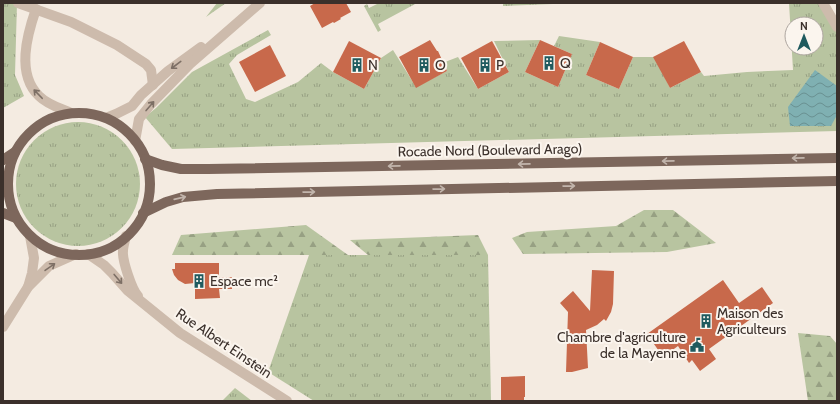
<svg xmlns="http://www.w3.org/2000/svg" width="840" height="404" font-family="Cabin,sans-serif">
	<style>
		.grass { fill: url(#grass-tufts); fill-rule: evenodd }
		.forest { fill: url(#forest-firs) }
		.water { fill: url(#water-waves) }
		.building { fill: #c8694b }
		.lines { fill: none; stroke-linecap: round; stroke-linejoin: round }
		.minor { stroke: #cdbbac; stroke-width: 10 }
		.primary { stroke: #7d675c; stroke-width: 10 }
		.oneway { stroke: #7d6f65 }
		.oneway2 { stroke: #c2b5ac }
		.labels { text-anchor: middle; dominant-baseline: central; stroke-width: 4; stroke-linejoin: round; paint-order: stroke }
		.poi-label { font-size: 14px; fill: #3b302b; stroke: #fbf5ee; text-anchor: start }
		.street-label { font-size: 14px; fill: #3b302b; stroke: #fbf5ee }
	</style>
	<defs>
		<pattern id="grass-tufts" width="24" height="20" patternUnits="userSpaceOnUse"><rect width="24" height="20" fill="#b8c4a0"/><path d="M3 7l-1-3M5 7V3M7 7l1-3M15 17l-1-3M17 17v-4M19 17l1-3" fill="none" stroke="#97a083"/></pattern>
		<pattern id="forest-firs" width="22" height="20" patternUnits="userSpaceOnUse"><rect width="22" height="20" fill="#b8c4a0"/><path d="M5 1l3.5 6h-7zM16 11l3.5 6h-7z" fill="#97a083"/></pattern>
		<pattern id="water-waves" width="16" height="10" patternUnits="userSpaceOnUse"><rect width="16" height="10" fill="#7fb0b2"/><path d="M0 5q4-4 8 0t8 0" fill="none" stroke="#699091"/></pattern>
	</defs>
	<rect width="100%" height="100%" fill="#f4ebe1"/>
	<g class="grass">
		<path d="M 3,3 L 17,3 L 15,75 L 24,96 L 3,108 Z"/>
		<path d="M 379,3 L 417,3 L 378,24 L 381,30 L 378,32 L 364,6 L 367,4 L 369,8 Z"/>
		<path d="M 503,3 L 553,3 L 553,4 L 503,6 Z"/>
		<path d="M 789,3 L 821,3 L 837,26 L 837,131 L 172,149 L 145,117 L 156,108 L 192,72 L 268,30 L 271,35 L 237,55 L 229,64 L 246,99 L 255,102 L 298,82 L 321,63 L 333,72 L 364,89 L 381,58 L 393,50 L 416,87 L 447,71 L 445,62 L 458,57 L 478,89 L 509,72 L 494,41 L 540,40 L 525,72 L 558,87 L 572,54 L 554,46 L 559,36 L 600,42 L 586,75 L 619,89 L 633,57 L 655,57 L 670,88 L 701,72 L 704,76 L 747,72 L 793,70 ZM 792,24 L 816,24 L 816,48 L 792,48 Z"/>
		<circle cx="78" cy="184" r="62"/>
		<path d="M 309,255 L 488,255 L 491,401 L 314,401 L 268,372 Z"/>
		<path d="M 235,388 L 252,401 L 222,401 Z"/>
	</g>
	<g class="forest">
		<path d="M 217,3 L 226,3 L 206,17 Z"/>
		<path d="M 644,210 L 673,210 L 716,243 L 667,252 L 523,254 L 512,238 L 527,232 L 616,226 Z"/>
		<path d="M 306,225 L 348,255 L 172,255 L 181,235 Z"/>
		<path d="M 478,235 L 488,255 L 368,255 L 350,240 Z"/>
		<path d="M 798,333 L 830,336 L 837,344 L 837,401 L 808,401 Z"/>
	</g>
	<path class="water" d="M 815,70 L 837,86 L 837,115 L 831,126 L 790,126 L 788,107 Z"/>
	<g class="building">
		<path d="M 315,3 L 346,3 L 351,12 L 340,18 L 341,19 L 334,23 L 333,22 L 322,28 L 310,6 Z"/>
		<path d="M 430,40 L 437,51 L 438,51 L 447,71 L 416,88 L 399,57 Z"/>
		<path d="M 540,40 L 572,54 L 558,87 L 525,72 Z"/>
		<path d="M 349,41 L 381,58 L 364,89 L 333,72 Z"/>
		<path d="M 492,41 L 509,72 L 478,89 L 461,58 Z"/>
		<path d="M 684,41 L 701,72 L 670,88 L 653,57 Z"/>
		<path d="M 600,42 L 633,57 L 619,89 L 586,75 Z"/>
		<path d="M 270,45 L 286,76 L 255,92 L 239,62 Z"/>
		<path d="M 175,263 L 219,263 L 219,277 L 232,277 L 232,289 L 219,289 L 220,298 L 195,299 L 195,283 L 185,284 L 178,280 L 174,275 L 172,269 L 175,269 Z"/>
		<path d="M 592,270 L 614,271 L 613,304 L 611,312 L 606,321 L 604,319 L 597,325 L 586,330 L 588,368 L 572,372 L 566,372 L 568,312 L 560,303 L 573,291 L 590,311 Z"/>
		<path d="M 723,280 L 739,303 L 762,287 L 773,303 L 709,349 L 716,359 L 700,371 L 692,360 L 689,363 L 678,346 L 663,357 L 647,334 Z"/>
		<path d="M 525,376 L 525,397 L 524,397 L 524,401 L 501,401 L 501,377 Z"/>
	</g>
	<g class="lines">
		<g class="minor">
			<path d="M 18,3 L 71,22 L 117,45 L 146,64 L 151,70 L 153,85"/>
			<path d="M 823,3 L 837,27"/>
			<path d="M 36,9 C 27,35 16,74 39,96 C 48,105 60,108 71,113"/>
			<path d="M 106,118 L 116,114 L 132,106 L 141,95 L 168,71 L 201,47"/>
			<path d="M 135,141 L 139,119 L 151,104 L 190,64 L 260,3"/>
			<path d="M 126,236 C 125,241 123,246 123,251 C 122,260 132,290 138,296"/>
			<path d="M 88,254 L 104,265 L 112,273 L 127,290 L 180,333 L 287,401"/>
			<path d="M 28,287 L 32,273 L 34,258 L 30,236"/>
			<path d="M 3,327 L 28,287 L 49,266 L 76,254"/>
		</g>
		<g class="primary">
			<circle cx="79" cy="184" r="71"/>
			<path d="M 145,159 L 162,165 L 181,169 L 208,169 L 837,158"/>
			<path d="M 3,160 L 15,152"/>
			<path d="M 3,213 L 16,218"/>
			<path d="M 143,213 L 166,202 L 183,197 L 217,194 L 837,181"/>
		</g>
	</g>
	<defs><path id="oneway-shaft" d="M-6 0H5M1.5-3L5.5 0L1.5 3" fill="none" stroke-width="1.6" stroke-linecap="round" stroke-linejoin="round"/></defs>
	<g class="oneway">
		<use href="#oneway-shaft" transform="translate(176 65) rotate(143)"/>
		<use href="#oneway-shaft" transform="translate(38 94) rotate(-134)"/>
		<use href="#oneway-shaft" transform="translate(150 106) rotate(-49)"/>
		<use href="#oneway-shaft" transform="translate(50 267) rotate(-35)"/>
		<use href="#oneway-shaft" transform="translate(118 279) rotate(50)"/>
	</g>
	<g class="oneway2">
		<use href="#oneway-shaft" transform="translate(798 158) rotate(179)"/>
		<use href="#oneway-shaft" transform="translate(668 161) rotate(179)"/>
		<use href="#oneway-shaft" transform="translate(524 164) rotate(179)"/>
		<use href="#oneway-shaft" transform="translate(394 166) rotate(179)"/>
		<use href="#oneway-shaft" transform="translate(569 186) rotate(-1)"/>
		<use href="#oneway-shaft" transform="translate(439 189) rotate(-1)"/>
		<use href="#oneway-shaft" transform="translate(309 192) rotate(-1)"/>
		<use href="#oneway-shaft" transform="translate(180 198) rotate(-13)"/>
	</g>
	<defs>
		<symbol id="building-bare" viewBox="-9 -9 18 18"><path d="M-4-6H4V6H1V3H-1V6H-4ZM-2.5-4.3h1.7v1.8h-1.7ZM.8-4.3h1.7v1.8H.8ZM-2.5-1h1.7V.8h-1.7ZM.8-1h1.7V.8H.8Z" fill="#1f5a5e" stroke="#fbf5ee" stroke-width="2.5" paint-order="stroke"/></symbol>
		<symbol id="civic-bare" viewBox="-9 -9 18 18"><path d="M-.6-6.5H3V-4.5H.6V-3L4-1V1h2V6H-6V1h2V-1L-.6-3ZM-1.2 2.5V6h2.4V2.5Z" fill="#1f5a5e" stroke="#fbf5ee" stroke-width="2.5" paint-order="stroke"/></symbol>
	</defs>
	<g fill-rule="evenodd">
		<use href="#building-bare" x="539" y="53" width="20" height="20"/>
		<use href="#building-bare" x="347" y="55" width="20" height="20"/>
		<use href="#building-bare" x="414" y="55" width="20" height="20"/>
		<use href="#building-bare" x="475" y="55" width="20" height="20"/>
		<use href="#building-bare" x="189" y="271" width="20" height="20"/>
		<use href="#building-bare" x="696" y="311" width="20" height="20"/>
		<use href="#civic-bare" x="687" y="335" width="20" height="20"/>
	</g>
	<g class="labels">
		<g class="poi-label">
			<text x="560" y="63">Q</text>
			<text x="368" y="65">N</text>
			<text x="435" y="65">O</text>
			<text x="496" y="65">P</text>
			<text x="210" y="281">Espace mc²</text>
			<text x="717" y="313">Maison des<tspan x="717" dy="16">Agriculteurs</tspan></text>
			<text x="686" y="337" text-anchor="end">Chambre d'agriculture<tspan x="686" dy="16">de la Mayenne</tspan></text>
		</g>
		<g class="street-label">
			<text transform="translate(490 150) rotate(-1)">Rocade Nord (Boulevard Arago)</text>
			<text transform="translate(224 343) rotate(34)">Rue Albert Einstein</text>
		</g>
	</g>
	<rect width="840" height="404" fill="none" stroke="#3b302b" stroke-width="8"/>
	<g transform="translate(804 36)"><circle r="19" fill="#fbf5ee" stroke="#aea6a0"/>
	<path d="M0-3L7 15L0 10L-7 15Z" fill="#1f5a5e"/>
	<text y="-6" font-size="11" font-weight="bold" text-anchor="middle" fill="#3b302b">N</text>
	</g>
</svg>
